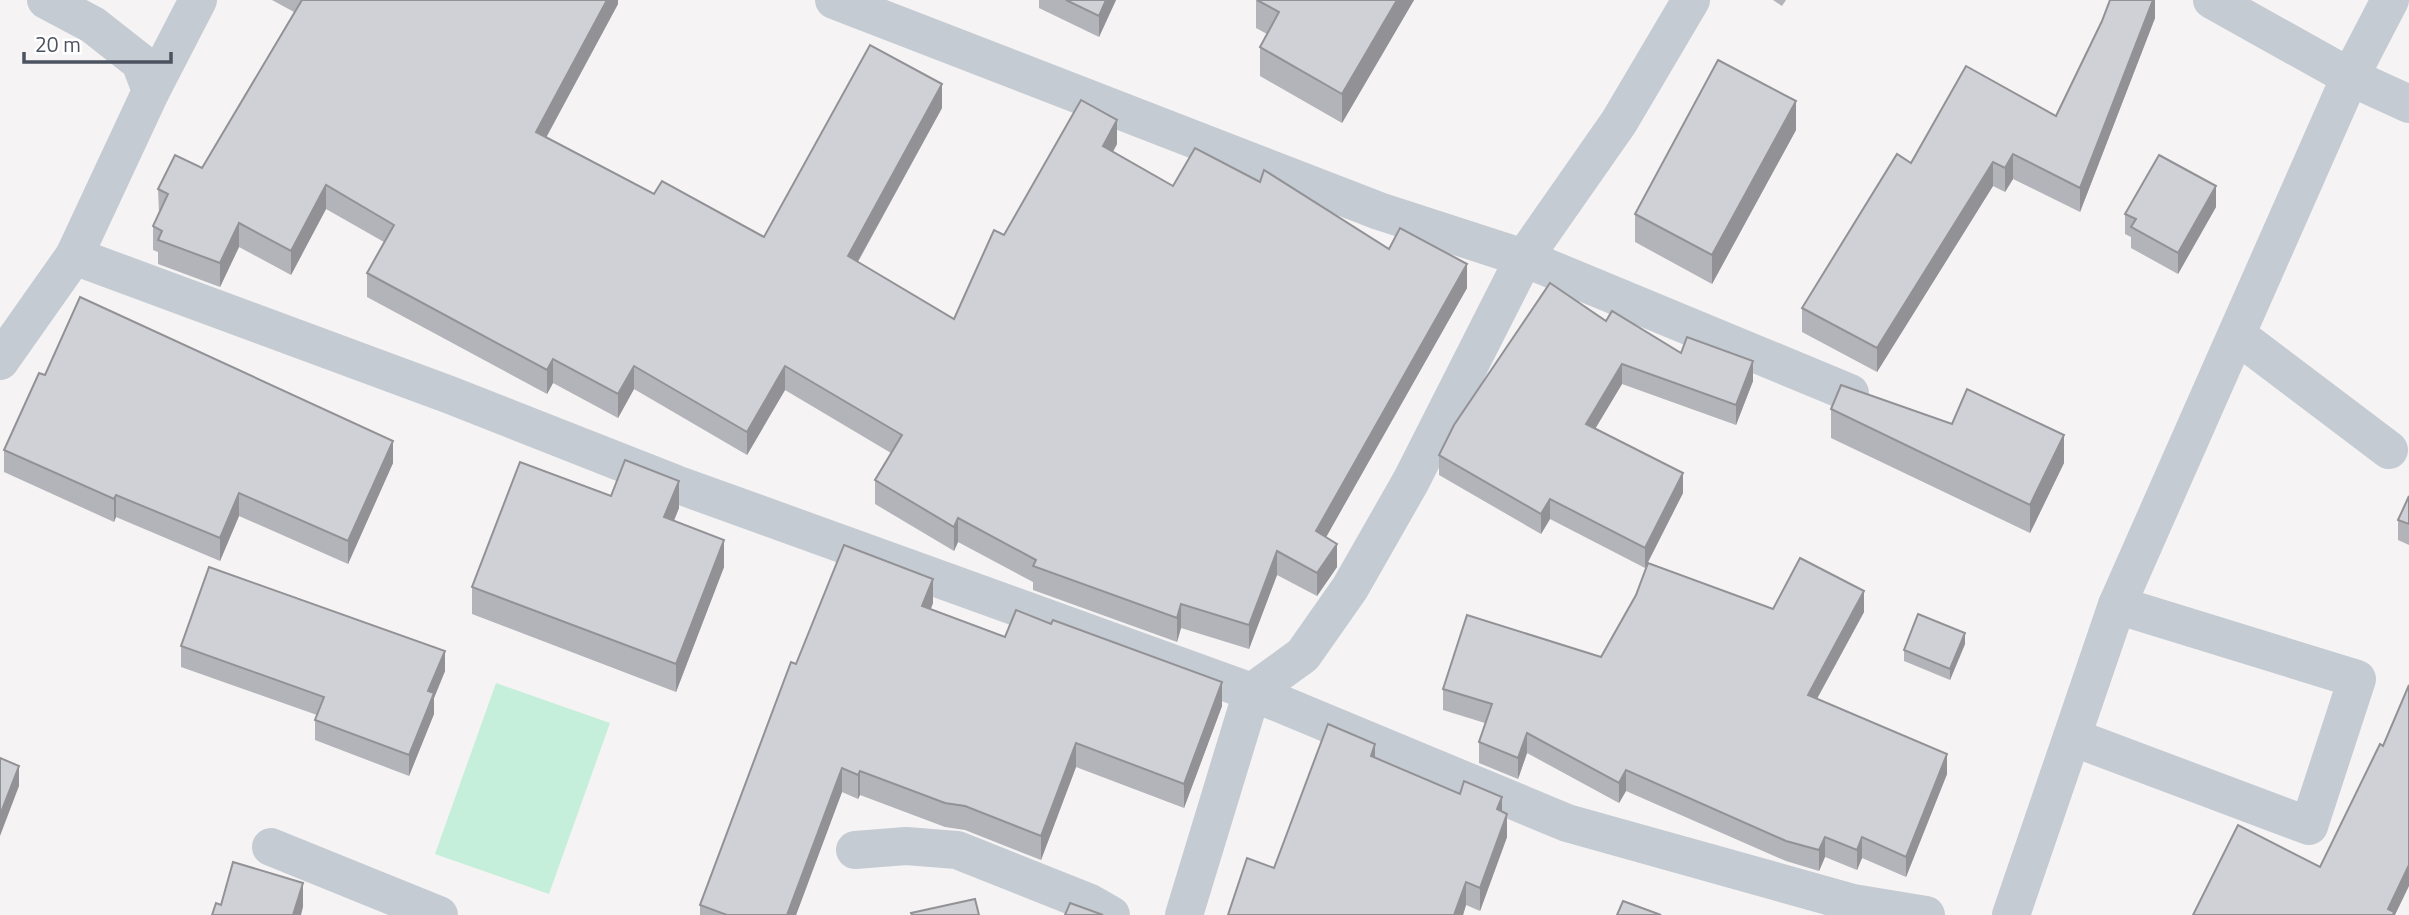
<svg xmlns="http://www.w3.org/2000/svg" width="2409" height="915" font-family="'Titillium Web',sans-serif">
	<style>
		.green { fill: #c5efdb }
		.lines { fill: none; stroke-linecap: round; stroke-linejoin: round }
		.minor { stroke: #c5cbd3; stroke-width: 38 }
		.wall { fill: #b3b4b9 }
		.shaded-wall { fill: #929296 }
		.building { fill: #d0d1d7; stroke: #929296; stroke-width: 2 }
	</style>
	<rect width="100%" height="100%" fill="#f5f3f3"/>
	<path class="green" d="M 496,683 L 610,723 L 549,894 L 435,854 Z"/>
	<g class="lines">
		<g class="minor">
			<path d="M 834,0 L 1379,211 L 1524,258 L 1850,393"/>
			<path d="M 2212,0 L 2350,77 L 2409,104"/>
			<path d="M 151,91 L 198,0"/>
			<path d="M 74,256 L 450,395 L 676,484 L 1252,692 L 1567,823 L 1853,903 L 1926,915"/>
			<path d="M 2237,335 L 2389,450"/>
			<path d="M 0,361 L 74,256 L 151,91 L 140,62 L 93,25 L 46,0"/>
			<path d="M 2072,737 L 2309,826 L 2357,679 L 2117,605"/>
			<path d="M 271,847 L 439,915"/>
			<path d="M 855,850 L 906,846 L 957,850 L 1090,903 L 1111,915"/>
			<path d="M 1184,915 L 1252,692 L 1303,655 L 1350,588 L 1411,481 L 1524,258 L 1619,122 L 1691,0"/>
			<path d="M 2011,915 L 2117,605 L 2350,77 L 2390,0"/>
		</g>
	</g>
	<g class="wall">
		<path d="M 272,0 L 618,0 L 618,4 L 546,138 L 654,194 L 764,237 L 942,108 L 858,262 L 954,319 L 1004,235 L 1117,144 L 1113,152 L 1173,186 L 1389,249 L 1467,288 L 1326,537 L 1337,567 L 1317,596 L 1277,575 L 1249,649 L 1181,628 L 1177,642 L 1033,590 L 1033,582 L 958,542 L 954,551 L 875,504 L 875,480 L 891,453 L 785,390 L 747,455 L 634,389 L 618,418 L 553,383 L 547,394 L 367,297 L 367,273 L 384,242 L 326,209 L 291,275 L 239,247 L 220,287 L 158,264 L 158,252 L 153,250 L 153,226 L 159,213 L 158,189 L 202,168 L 294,12 Z"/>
		<path d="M 1039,0 L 1116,0 L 1099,37 L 1039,8 Z"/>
		<path d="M 1256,0 L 1414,0 L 1342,123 L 1260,76 L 1260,47 L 1267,34 L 1256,28 Z"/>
		<path d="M 1773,0 L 1786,0 L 1782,6 Z"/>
		<path d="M 2155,0 L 2155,18 L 2080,212 L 2013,179 L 2005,192 L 1993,186 L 1877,372 L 1802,332 L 1802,308 L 1911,163 L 2056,116 Z"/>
		<path d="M 1796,130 L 1712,284 L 1635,242 L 1635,214 Z"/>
		<path d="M 2216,207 L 2178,274 L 2131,248 L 2131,237 L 2125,234 L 2125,214 Z"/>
		<path d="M 1606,321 L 1681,353 L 1753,381 L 1736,425 L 1622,384 L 1595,429 L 1683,493 L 1645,568 L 1550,519 L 1541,534 L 1439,475 L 1439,455 Z"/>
		<path d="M 45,375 L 393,463 L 348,564 L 239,516 L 220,561 L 116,517 L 114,522 L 4,472 L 4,450 Z"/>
		<path d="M 1831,409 L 2064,463 L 2030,533 L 1831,438 Z"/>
		<path d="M 611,496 L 679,508 L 674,521 L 724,567 L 676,692 L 472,614 L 472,587 Z"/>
		<path d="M 2409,496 L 2409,545 L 2398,540 L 2398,520 Z"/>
		<path d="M 933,603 L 931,609 L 1005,637 L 1222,706 L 1184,808 L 1076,767 L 1041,860 L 965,830 L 945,827 L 860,795 L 858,799 L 842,792 L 796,915 L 700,915 L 700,905 L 796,664 Z"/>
		<path d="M 1773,609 L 1864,612 L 1817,699 L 1947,774 L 1906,877 L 1862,858 L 1857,870 L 1825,857 L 1819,871 L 1786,861 L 1626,791 L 1619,803 L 1527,753 L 1518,779 L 1479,763 L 1479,742 L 1485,723 L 1443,710 L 1443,689 L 1601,657 Z"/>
		<path d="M 1965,644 L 1950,680 L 1904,661 L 1904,650 Z"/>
		<path d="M 181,646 L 445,671 L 434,698 L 434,714 L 409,776 L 315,740 L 315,720 L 317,715 L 181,667 Z"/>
		<path d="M 1375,758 L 1502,811 L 1507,837 L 1480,911 L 1466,905 L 1463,915 L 1228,915 L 1274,868 Z"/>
	</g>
	<g class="shaded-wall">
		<path d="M 607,0 L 618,0 L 618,4 L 536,156 L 536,132 Z"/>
		<path d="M 1106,0 L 1116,0 L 1099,37 L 1099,16 Z"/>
		<path d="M 1397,0 L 1414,0 L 1342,123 L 1342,94 Z"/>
		<path d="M 2153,0 L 2155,0 L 2155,18 L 2080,212 L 2080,188 Z"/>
		<path d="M 942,84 L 942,108 L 848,279 L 848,256 Z"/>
		<path d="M 1796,101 L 1796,130 L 1712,284 L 1712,255 Z"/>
		<path d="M 1117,120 L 1117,144 L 1103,169 L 1103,146 Z"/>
		<path d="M 2013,154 L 2013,179 L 2005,192 L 2005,168 Z"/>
		<path d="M 1993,162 L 1993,186 L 1877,372 L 1877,348 Z"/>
		<path d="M 326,185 L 326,209 L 291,275 L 291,251 Z"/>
		<path d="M 2216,186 L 2216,207 L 2178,274 L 2178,253 Z"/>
		<path d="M 239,223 L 239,247 L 220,287 L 220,263 Z"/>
		<path d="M 1467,264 L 1467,288 L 1316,555 L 1316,531 Z"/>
		<path d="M 553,359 L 553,383 L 547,394 L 547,370 Z"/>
		<path d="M 1753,361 L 1753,381 L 1736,425 L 1736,405 Z"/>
		<path d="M 1622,364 L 1622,384 L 1586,444 L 1586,424 Z"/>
		<path d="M 634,366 L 634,389 L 618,418 L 618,394 Z"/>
		<path d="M 785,366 L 785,390 L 747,455 L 747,432 Z"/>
		<path d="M 2064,435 L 2064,463 L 2030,533 L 2030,505 Z"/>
		<path d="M 393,441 L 393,463 L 348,564 L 348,541 Z"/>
		<path d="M 1683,473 L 1683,493 L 1645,568 L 1645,548 Z"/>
		<path d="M 679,481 L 679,508 L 664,544 L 664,517 Z"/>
		<path d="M 239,493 L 239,516 L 220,561 L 220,538 Z"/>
		<path d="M 116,495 L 116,517 L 114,522 L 114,499 Z"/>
		<path d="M 1550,499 L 1550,519 L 1541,534 L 1541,514 Z"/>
		<path d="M 958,518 L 958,542 L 954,551 L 954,527 Z"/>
		<path d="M 724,540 L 724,567 L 676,692 L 676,664 Z"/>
		<path d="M 1337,544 L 1337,567 L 1317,596 L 1317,573 Z"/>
		<path d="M 1277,551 L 1277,575 L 1249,649 L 1249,625 Z"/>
		<path d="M 933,579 L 933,603 L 922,630 L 922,606 Z"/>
		<path d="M 1864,591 L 1864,612 L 1808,715 L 1808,695 Z"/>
		<path d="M 1181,604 L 1181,628 L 1177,642 L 1177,618 Z"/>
		<path d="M 1965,633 L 1965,644 L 1950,680 L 1950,669 Z"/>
		<path d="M 445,651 L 445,671 L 434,698 L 434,714 L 409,776 L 409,755 L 428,691 Z"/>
		<path d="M 1222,682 L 1222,706 L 1184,808 L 1184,784 Z"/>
		<path d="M 1527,733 L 1527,753 L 1518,779 L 1518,758 Z"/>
		<path d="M 1076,743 L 1076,767 L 1041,860 L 1041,836 Z"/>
		<path d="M 1375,744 L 1375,767 L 1371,756 Z"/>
		<path d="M 1947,754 L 1947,774 L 1906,877 L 1906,857 Z"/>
		<path d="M 19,766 L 19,786 L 0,836 L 0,815 Z"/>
		<path d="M 842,768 L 842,792 L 796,915 L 787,915 Z"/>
		<path d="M 1626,770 L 1626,791 L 1619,803 L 1619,783 Z"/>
		<path d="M 860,771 L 860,795 L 858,799 L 858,775 Z"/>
		<path d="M 1502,797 L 1502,820 L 1497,809 Z"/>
		<path d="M 1507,814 L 1507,837 L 1480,911 L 1480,888 Z"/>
		<path d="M 1825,837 L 1825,857 L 1819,871 L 1819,850 Z"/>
		<path d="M 1862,837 L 1862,858 L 1857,870 L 1857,850 Z"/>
		<path d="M 2409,865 L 2409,886 L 2395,915 L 2388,915 L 2388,909 Z"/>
		<path d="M 1466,882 L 1466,905 L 1463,915 L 1454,915 Z"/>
		<path d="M 303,883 L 303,907 L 301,915 L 293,915 Z"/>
	</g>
	<g class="building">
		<path d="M 302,0 L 607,0 L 536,132 L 654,194 L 662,181 L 764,237 L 870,45 L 942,84 L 848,256 L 954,319 L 994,230 L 1004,235 L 1081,100 L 1117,120 L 1103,146 L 1173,186 L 1195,148 L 1260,182 L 1264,170 L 1389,249 L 1400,228 L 1467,264 L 1316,531 L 1337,544 L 1317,573 L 1277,551 L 1249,625 L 1181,604 L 1177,618 L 1033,566 L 1036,560 L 958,518 L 954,527 L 875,480 L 902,435 L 785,366 L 747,432 L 634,366 L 618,394 L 553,359 L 547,370 L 367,273 L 394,225 L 326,185 L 291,251 L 239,223 L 220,263 L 158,240 L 162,231 L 153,226 L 168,194 L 158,189 L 175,155 L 202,168 Z"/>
		<path d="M 1066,0 L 1106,0 L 1099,16 Z"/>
		<path d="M 1257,0 L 1397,0 L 1342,94 L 1260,47 L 1279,12 Z"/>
		<path d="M 2110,0 L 2153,0 L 2080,188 L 2013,154 L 2005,168 L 1993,162 L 1877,348 L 1802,308 L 1897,154 L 1911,163 L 1966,66 L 2056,116 L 2102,21 Z"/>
		<path d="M 1718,60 L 1796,101 L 1712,255 L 1635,214 Z"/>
		<path d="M 2159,155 L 2216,186 L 2178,253 L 2131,227 L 2136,219 L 2125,214 Z"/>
		<path d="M 1550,283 L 1606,321 L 1612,311 L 1681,353 L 1687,337 L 1753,361 L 1736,405 L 1622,364 L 1586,424 L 1683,473 L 1645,548 L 1550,499 L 1541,514 L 1439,455 L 1454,425 Z"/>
		<path d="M 80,297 L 393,441 L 348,541 L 239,493 L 220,538 L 116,495 L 114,499 L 4,450 L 39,373 L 45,375 Z"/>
		<path d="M 1841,385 L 1952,424 L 1967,389 L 2064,435 L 2030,505 L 1831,409 Z"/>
		<path d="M 625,460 L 679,481 L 664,517 L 724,540 L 676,664 L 472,587 L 520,462 L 611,496 Z"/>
		<path d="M 2409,496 L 2409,524 L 2398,520 Z"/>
		<path d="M 844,545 L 933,579 L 922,606 L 1005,637 L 1016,610 L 1051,624 L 1053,620 L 1222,682 L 1184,784 L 1076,743 L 1041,836 L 965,806 L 945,803 L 860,771 L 858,775 L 842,768 L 787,915 L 727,915 L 700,905 L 791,662 L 796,664 Z"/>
		<path d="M 1800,558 L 1864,591 L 1808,695 L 1947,754 L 1906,857 L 1862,837 L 1857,850 L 1825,837 L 1819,850 L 1786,841 L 1626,770 L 1619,783 L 1527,733 L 1518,758 L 1479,742 L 1492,704 L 1443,689 L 1467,615 L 1601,657 L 1636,595 L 1648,563 L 1773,609 Z"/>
		<path d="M 209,567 L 445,651 L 428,691 L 434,693 L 409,755 L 315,720 L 324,697 L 181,646 Z"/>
		<path d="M 1918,614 L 1965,633 L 1950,669 L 1904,650 Z"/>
		<path d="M 2409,685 L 2409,865 L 2388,909 L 2394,912 L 2393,915 L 2193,915 L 2238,825 L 2320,867 L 2380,744 L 2383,746 Z"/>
		<path d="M 1328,724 L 1375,744 L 1371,756 L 1460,794 L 1464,781 L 1502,797 L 1497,809 L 1507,814 L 1480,888 L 1466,882 L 1454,915 L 1228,915 L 1247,858 L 1274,868 Z"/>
		<path d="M 0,758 L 19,766 L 0,815 Z"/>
		<path d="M 233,862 L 303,883 L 293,915 L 212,915 L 216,903 L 221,905 Z"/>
		<path d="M 975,899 L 979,915 L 912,915 L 911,913 Z"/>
		<path d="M 1623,901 L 1661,915 L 1617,915 Z"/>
		<path d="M 1070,903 L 1103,915 L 1065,915 Z"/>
	</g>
	<path d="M24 52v10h147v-10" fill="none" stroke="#4b5360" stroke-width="3.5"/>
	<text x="35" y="52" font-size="21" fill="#4b5360" stroke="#ffffff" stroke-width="5" paint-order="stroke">20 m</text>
</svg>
